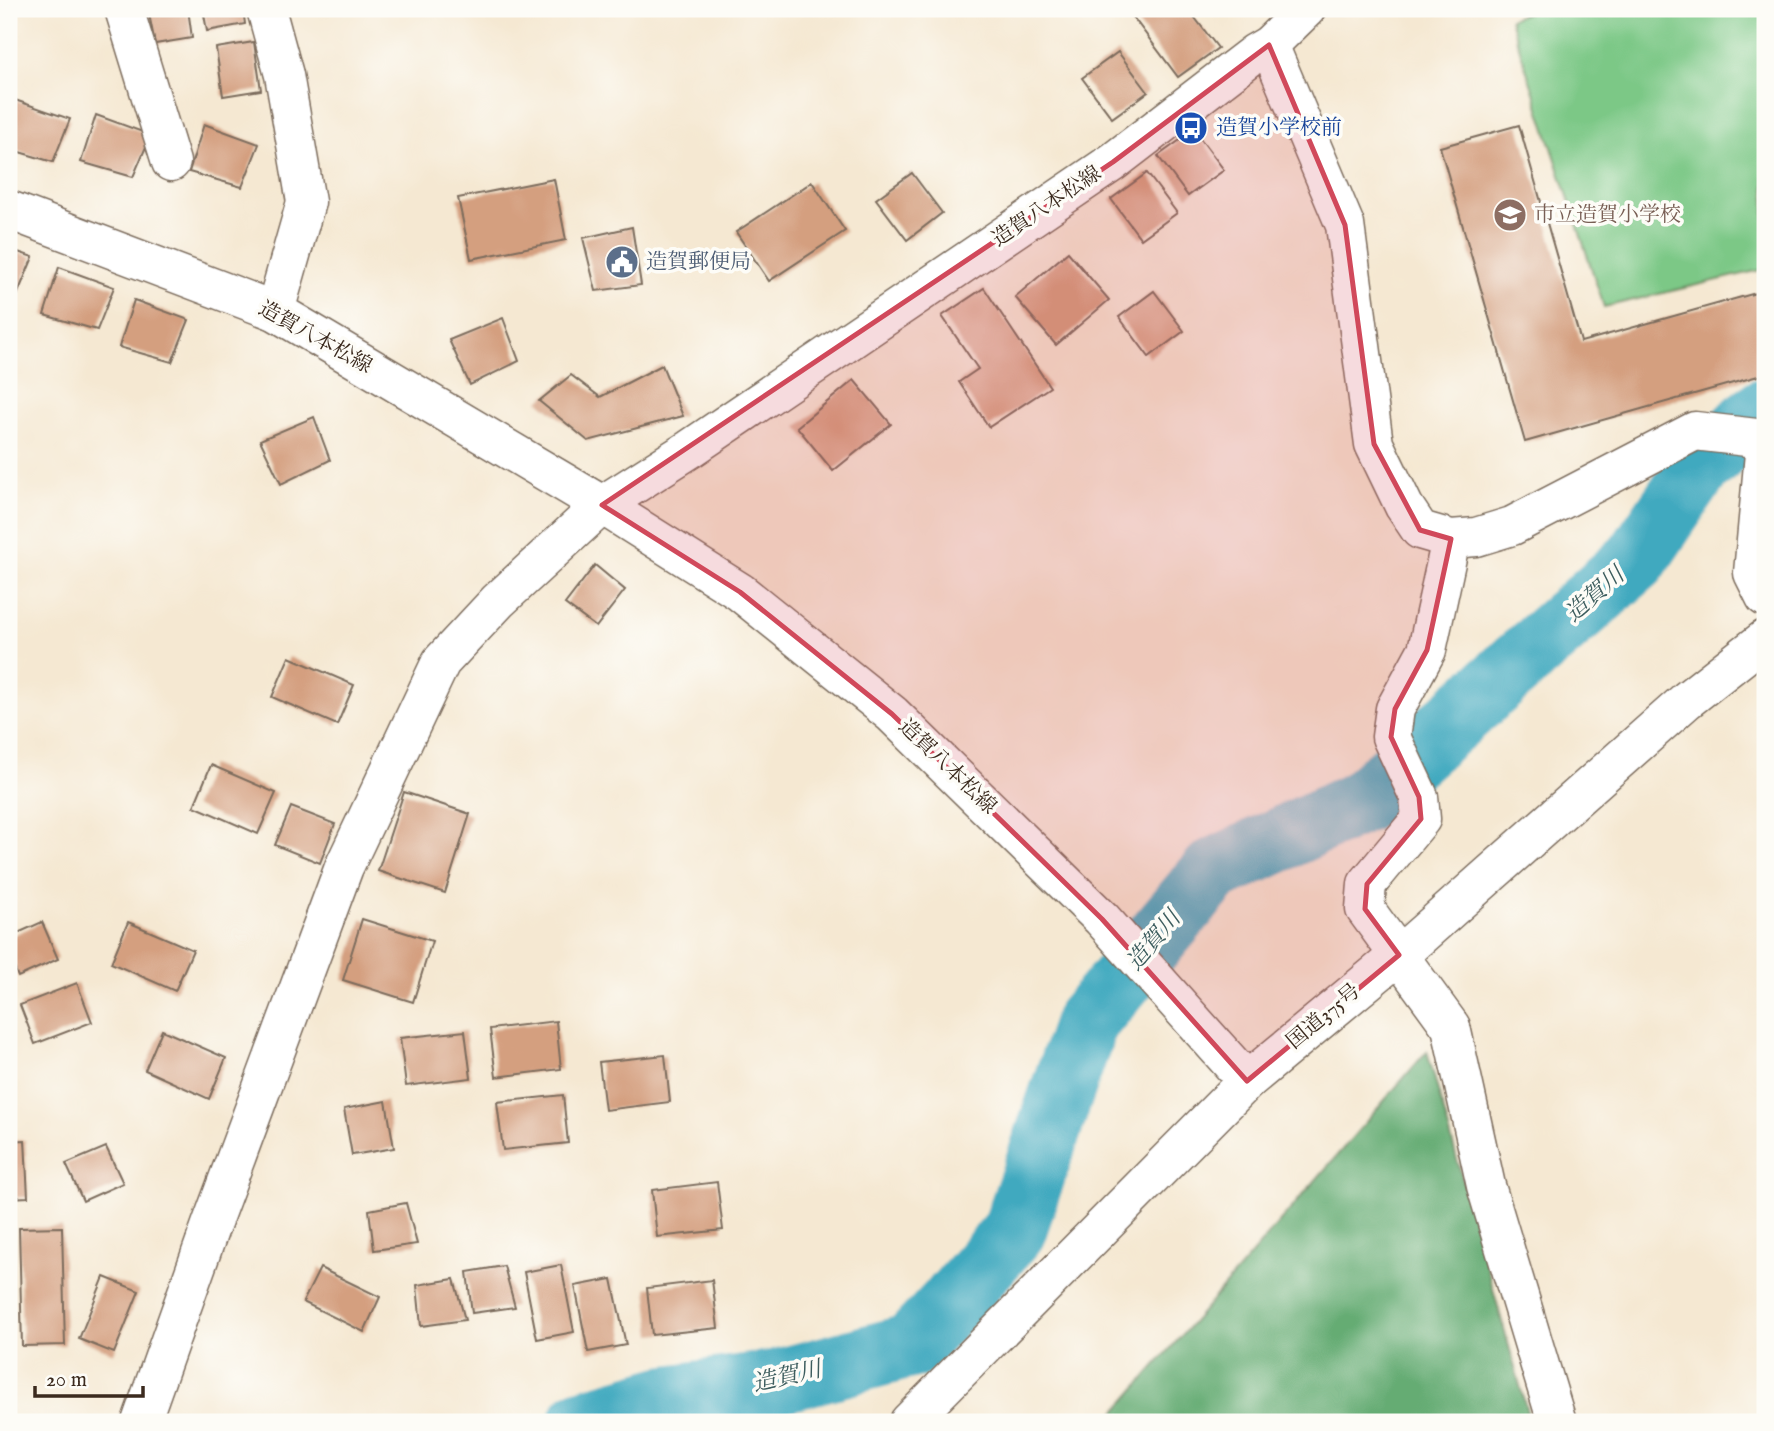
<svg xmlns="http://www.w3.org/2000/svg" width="1774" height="1431" font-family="'IM FELL English','Noto Serif JP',serif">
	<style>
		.green { fill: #7cc886; stroke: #5c7952; stroke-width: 2 }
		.forest { fill: #65ac73; stroke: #506b48; stroke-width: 2 }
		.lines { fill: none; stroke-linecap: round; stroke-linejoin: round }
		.river { stroke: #3fa9bf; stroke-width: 65 }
		.building { fill: #d49f7f }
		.minor-casing { stroke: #7c6c5d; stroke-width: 41 }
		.tertiary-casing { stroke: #7c6c5d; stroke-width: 41 }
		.secondary-casing { stroke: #7c6c5d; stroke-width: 41 }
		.trunk-casing { stroke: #7c6c5d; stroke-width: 41 }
		.minor { stroke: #fff; stroke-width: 38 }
		.tertiary { stroke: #fff; stroke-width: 38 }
		.secondary { stroke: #fff; stroke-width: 38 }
		.trunk { stroke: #fff; stroke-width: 38 }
		.marked { fill: #d1495b; fill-opacity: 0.2; stroke: #d1495b; stroke-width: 5; stroke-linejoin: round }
		.labels { text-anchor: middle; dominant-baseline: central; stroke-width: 7; stroke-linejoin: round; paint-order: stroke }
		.transit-label { font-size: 21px; fill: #164399; stroke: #fdfcf7; text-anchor: start }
		.street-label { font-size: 21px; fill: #3b2a1e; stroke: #fdfcf7 }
		.education-label { font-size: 21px; fill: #785e54; stroke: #fdfcf7; text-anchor: start }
		.service-label { font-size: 21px; fill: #4e5e75; stroke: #fdfcf7; text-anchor: start }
		.water-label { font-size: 23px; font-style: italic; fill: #3d5d5e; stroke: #fdfcf7 }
	</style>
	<rect width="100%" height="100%" fill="#fdfcf7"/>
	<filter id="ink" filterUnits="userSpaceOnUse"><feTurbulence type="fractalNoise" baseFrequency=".0143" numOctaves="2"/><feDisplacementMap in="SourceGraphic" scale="14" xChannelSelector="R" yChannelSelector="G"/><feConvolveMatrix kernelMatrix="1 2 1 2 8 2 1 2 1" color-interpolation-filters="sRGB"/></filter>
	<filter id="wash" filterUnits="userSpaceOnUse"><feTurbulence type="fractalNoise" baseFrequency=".00686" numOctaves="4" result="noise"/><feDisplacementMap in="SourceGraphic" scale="28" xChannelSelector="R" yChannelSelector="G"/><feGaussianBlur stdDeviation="1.57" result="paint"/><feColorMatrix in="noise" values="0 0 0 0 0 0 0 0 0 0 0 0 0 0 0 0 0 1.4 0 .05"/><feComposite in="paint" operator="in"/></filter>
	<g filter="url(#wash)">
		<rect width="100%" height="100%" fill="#f5e8d2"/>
		<path class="green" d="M 1537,9 L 1765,9 L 1765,269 L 1604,307 L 1510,19 Z"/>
		<path class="forest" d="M 1427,1051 L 1530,1422 L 1107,1422 Z"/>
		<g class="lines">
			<path class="river" d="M 581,1422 L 665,1398 L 776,1382 L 911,1346 L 957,1297 L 1014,1231 L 1086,1022 L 1214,870 L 1361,802 L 1636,560 L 1699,467 L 1756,416 L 1765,410"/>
		</g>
		<g id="blocks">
			<g class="building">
				<path d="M 148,9 L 188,9 L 192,38 L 155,44 Z"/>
				<path d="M 203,9 L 243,9 L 245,24 L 207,31 Z"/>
				<path d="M 1127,9 L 1188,9 L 1218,48 L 1178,77 Z"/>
				<path d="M 254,42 L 261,90 L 223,96 L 216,48 Z"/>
				<path d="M 1118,52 L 1148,92 L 1112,118 L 1082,78 Z"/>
				<path d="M 15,100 L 70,119 L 53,162 L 9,149 L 9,120 Z"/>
				<path d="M 96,115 L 151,135 L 133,177 L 81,162 Z"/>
				<path d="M 204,124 L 259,144 L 242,187 L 189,172 Z"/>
				<path d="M 1519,125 L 1581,342 L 1763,291 L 1765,300 L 1765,374 L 1525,442 L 1440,147 Z"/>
				<path d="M 1194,130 L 1224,170 L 1188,196 L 1158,156 Z"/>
				<path d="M 912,173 L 942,213 L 907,240 L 876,199 Z"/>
				<path d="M 1147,173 L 1177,213 L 1141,239 L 1111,199 Z"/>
				<path d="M 554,179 L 566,240 L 471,259 L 458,198 Z"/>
				<path d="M 812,182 L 845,231 L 769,281 L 736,232 Z"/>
				<path d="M 632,227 L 641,285 L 596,291 L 583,238 Z"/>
				<path d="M 9,249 L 33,257 L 15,300 L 9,298 Z"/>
				<path d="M 1068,252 L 1109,300 L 1056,345 L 1015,297 Z"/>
				<path d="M 59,267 L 114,287 L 97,330 L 44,315 Z"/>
				<path d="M 984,288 L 1050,387 L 989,427 L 959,382 L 978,369 L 942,316 Z"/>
				<path d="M 1154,291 L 1184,331 L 1149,357 L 1119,317 Z"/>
				<path d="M 134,300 L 189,320 L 172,362 L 119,347 Z"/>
				<path d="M 503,318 L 519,361 L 470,385 L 449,340 Z"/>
				<path d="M 662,365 L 683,416 L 588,441 L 539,401 L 571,375 L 600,397 Z"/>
				<path d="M 854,380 L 891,424 L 833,471 L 797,427 Z"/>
				<path d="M 314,417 L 330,460 L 281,484 L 260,440 Z"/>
				<path d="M 595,565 L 625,590 L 596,627 L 565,604 Z"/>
				<path d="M 289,657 L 354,685 L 337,725 L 272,697 Z"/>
				<path d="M 211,765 L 276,793 L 258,834 L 194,806 Z"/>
				<path d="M 404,792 L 470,814 L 445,893 L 378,871 Z"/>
				<path d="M 291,807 L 335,824 L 320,863 L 275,845 Z"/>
				<path d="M 362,919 L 432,941 L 413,1002 L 343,980 Z"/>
				<path d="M 42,922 L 58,959 L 18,977 L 9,955 L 9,937 Z"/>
				<path d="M 128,922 L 193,950 L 175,991 L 111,963 Z"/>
				<path d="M 77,983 L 92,1022 L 35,1044 L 20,1005 Z"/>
				<path d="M 556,1021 L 561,1069 L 496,1077 L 490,1029 Z"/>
				<path d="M 162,1030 L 226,1058 L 209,1099 L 145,1070 Z"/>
				<path d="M 465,1031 L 471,1078 L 406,1086 L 400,1038 Z"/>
				<path d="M 665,1055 L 670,1102 L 605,1110 L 599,1062 Z"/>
				<path d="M 563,1095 L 568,1143 L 503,1150 L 497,1102 Z"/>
				<path d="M 386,1101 L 394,1148 L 352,1155 L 344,1109 Z"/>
				<path d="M 25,1140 L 28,1197 L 9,1198 L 9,1141 Z"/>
				<path d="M 106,1147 L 123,1183 L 83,1201 L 66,1164 Z"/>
				<path d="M 717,1182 L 723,1230 L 657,1237 L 652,1190 Z"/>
				<path d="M 406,1203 L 417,1244 L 374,1250 L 369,1210 Z"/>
				<path d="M 62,1227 L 65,1345 L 22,1346 L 19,1228 Z"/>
				<path d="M 561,1265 L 574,1332 L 537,1339 L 524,1272 Z"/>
				<path d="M 504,1266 L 515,1307 L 472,1313 L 467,1272 Z"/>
				<path d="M 320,1268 L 380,1297 L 364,1332 L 303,1302 Z"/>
				<path d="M 104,1277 L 139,1291 L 114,1353 L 79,1339 Z"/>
				<path d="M 454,1279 L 465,1320 L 421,1326 L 417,1285 Z"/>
				<path d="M 612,1279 L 626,1345 L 588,1352 L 575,1286 Z"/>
				<path d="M 712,1280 L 718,1328 L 652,1335 L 647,1288 Z"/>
			</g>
		</g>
	</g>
	<g filter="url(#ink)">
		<use href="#blocks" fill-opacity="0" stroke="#7c6c5d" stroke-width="2"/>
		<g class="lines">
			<defs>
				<g id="minor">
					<path d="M 124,9 L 171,162"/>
					<path d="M 266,9 L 284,75 L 306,202 L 275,311"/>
					<path d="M 1269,45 L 1345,225 L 1374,444 L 1404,506 L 1420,530 L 1451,539 L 1476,537 L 1512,526 L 1695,431 L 1765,439"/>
					<path d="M 1765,443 L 1753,573 L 1765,597"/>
					<path d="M 1451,539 L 1427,650 L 1395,709 L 1391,737 L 1419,797 L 1421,819 L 1367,884 L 1365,909 L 1451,1027 L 1486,1186 L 1557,1422"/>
				</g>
				<path id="tertiary" d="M 141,1422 L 211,1225 L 344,867 L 441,662 L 498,601 L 602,505"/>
				<g id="secondary">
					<path d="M 9,210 L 275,311 L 602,505 L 740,592 L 892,714 L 1102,919 L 1247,1081"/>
					<path d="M 602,505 L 690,449 L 1113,162 L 1255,53 L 1269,45 L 1306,9"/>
				</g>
				<path id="trunk" d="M 909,1422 L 1247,1081 L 1399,955 L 1687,700 L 1765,639"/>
			</defs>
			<use href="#minor" class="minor-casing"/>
			<use href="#tertiary" class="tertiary-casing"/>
			<use href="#secondary" class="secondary-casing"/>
			<use href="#trunk" class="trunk-casing"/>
			<use href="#minor" class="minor"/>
			<use href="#tertiary" class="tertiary"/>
			<use href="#secondary" class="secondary"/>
			<use href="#trunk" class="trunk"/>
		</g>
	</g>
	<path class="marked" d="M 1269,45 L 1345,225 L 1374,444 L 1420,530 L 1451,539 L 1427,650 L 1395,709 L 1391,737 L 1419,797 L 1421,819 L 1367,884 L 1365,909 L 1399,955 L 1247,1081 L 1102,919 L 892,714 L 740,592 L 602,505 L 1113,162 Z"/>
	<defs>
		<symbol id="bus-disc" viewBox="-11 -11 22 22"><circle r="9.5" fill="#1a4fb4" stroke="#fdfcf7"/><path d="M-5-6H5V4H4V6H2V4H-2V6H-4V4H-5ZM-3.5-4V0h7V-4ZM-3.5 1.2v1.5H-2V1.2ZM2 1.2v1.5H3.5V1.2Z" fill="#fff"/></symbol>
		<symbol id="school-disc" viewBox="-11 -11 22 22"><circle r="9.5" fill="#8d6e63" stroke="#fdfcf7"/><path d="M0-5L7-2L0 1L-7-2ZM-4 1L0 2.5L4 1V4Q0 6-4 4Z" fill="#fff"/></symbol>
		<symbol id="civic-disc" viewBox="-11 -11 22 22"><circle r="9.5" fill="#5c6f8a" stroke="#fdfcf7"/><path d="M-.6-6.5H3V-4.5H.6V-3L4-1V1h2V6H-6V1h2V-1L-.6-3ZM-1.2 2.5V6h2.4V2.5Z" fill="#fff"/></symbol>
	</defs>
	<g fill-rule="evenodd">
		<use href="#bus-disc" x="1172" y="109" width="38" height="38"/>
		<use href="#school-disc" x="1491" y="196" width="38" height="38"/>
		<use href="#civic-disc" x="603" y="243" width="38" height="38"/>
	</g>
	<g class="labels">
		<g class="transit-label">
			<text x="1216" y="128">造賀小学校前</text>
		</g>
		<g class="street-label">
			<text transform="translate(1047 207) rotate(-34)">造賀八本松線</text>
			<text transform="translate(315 338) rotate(29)">造賀八本松線</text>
			<text transform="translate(947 767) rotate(44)">造賀八本松線</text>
			<text transform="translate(1324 1017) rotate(-40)">国道375号</text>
		</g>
		<g class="education-label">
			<text x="1534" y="215">市立造賀小学校</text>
		</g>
		<g class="service-label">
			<text x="646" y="262">造賀郵便局</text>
		</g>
		<g class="water-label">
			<text transform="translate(1595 595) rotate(-41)">造賀川</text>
			<text transform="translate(1154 941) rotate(-50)">造賀川</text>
			<text transform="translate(787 1377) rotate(-13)">造賀川</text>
		</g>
	</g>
	<rect width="1774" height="1431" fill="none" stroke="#fdfcf7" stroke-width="35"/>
	<path d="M35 1386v10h108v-10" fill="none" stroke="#3b2a1e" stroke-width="3.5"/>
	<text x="46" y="1386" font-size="21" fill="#3b2a1e" stroke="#fdfcf7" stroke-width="5" paint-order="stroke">20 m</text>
</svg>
